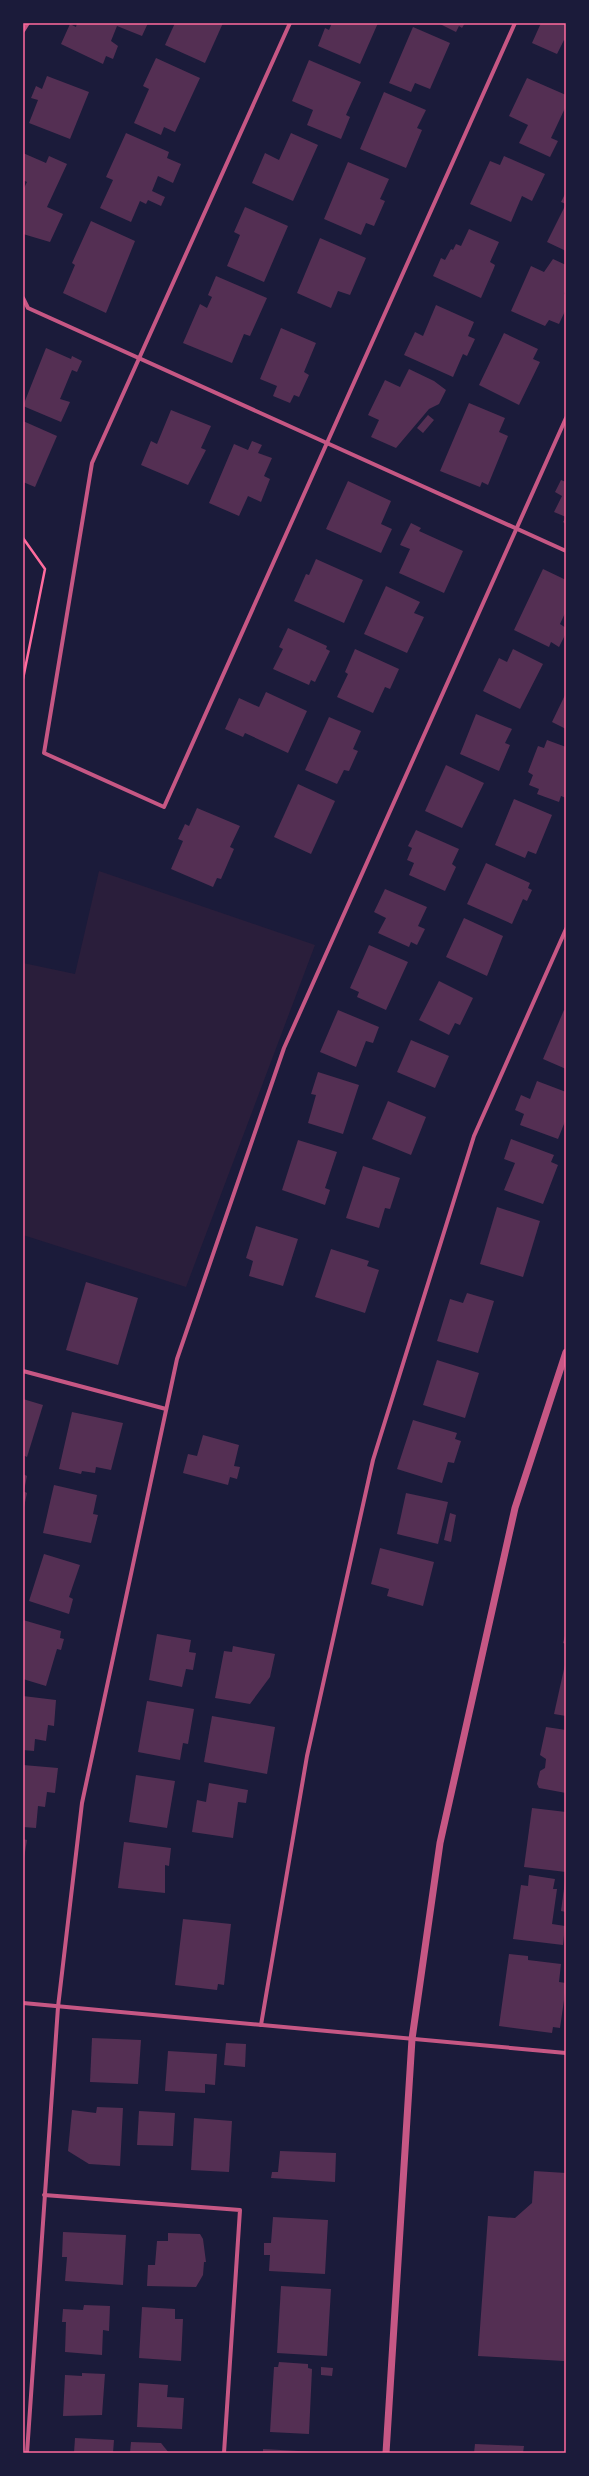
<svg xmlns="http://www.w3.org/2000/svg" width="589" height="2476" font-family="Figtree,sans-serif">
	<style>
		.green { fill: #2a1e3b }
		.building { fill: #542f53 }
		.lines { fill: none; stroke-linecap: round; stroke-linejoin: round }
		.path { stroke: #ff6b9d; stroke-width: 2.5 }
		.minor { stroke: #c65784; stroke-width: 4 }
		.tertiary { stroke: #c65784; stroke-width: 7 }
		.neatline { fill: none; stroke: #ff6b9d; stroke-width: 1.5 }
	</style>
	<rect width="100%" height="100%" fill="#1b1b3a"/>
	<path class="green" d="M 99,871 L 315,945 L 186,1287 L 23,1235 L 23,963 L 75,974 Z"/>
	<g class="building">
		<path d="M 77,23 L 148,23 L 142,36 L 117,26 L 111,41 L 118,46 L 113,59 L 106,56 L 103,64 L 61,44 L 70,24 L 76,27 Z"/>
		<path d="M 175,23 L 223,23 L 205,63 L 165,45 Z"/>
		<path d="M 332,23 L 378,23 L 360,64 L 318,46 L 325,28 L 329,30 Z"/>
		<path d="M 438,23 L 465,23 L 462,28 L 459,26 L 456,32 Z"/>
		<path d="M 541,23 L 566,23 L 566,41 L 564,40 L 557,54 L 532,43 Z"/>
		<path d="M 413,27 L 450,43 L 430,89 L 415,83 L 411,92 L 389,83 Z"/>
		<path d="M 156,58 L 200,78 L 175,132 L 164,127 L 161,135 L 134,123 L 149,89 L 143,86 Z"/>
		<path d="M 309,60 L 361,82 L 346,115 L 350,117 L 341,139 L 307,125 L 313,110 L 292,101 Z"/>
		<path d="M 47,76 L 89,92 L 70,139 L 29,123 L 38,100 L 31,98 L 36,86 L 42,89 Z"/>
		<path d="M 527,78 L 566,95 L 566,106 L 551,138 L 558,141 L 550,157 L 519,143 L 528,125 L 509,116 Z"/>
		<path d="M 384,92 L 426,110 L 417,128 L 422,130 L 406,168 L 360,149 Z"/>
		<path d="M 126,133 L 169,152 L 167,158 L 181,164 L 173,183 L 158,176 L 152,191 L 165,197 L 161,206 L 148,200 L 146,204 L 140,201 L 131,222 L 100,208 L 113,180 L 106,177 Z"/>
		<path d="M 291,133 L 318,145 L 293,201 L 252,183 L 265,153 L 279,160 Z"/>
		<path d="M 23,153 L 46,163 L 49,156 L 67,164 L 47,207 L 63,214 L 50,242 L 23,234 L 23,190 L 27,182 L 23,180 Z"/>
		<path d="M 504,156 L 545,174 L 532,201 L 522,196 L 511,222 L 470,204 L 490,161 L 500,165 Z"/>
		<path d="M 348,162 L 389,179 L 380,199 L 385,201 L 374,226 L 366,223 L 361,235 L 324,219 Z"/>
		<path d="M 566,192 L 566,251 L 547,242 L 566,204 L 561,202 Z"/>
		<path d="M 245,207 L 288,226 L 264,282 L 227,266 L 240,235 L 234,232 Z"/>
		<path d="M 91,221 L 135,241 L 106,313 L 63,293 L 75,265 L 72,263 Z"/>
		<path d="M 469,229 L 499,242 L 490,262 L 495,265 L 494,268 L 481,298 L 433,276 L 441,258 L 445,260 L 451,249 L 453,250 L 456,244 L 461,246 Z"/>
		<path d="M 320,238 L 366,258 L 350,295 L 338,291 L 331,308 L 297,293 Z"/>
		<path d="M 553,259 L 566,265 L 566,289 L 564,294 L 566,295 L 566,309 L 559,324 L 549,320 L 545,326 L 511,311 L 531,266 L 544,272 Z"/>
		<path d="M 216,276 L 267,298 L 250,336 L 244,334 L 232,363 L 183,343 L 200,304 L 207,308 L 212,297 L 208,295 Z"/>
		<path d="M 436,305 L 474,322 L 468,336 L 475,339 L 467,356 L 463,354 L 453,377 L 404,355 L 415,332 L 423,336 Z"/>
		<path d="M 281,328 L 316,343 L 304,372 L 309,375 L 299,397 L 294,395 L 290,403 L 273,396 L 277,386 L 260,379 Z"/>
		<path d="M 504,333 L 538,349 L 533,359 L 540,362 L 519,405 L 479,385 Z"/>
		<path d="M 46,348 L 71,359 L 72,356 L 82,361 L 77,372 L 72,370 L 60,399 L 70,402 L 61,422 L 23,406 Z"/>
		<path d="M 409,369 L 434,381 L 446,390 L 439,404 L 429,409 L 396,448 L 371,437 L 379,420 L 368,415 L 385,380 L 400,387 Z"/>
		<path d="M 469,403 L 505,418 L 499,432 L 508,436 L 488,485 L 482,482 L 480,487 L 440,471 Z"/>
		<path d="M 171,410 L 211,426 L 201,448 L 206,450 L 188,485 L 141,465 L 151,441 L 157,444 Z"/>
		<path d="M 428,415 L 434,420 L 423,433 L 417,428 Z"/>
		<path d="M 23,421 L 57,436 L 35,487 L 23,482 Z"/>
		<path d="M 252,441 L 262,445 L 258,453 L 272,458 L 264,476 L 270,479 L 261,502 L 248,496 L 239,516 L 209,503 L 234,444 L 248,450 Z"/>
		<path d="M 561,480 L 566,482 L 566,524 L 563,522 L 566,517 L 554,512 L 562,496 L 555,492 Z"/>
		<path d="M 348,481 L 391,501 L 381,524 L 392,529 L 381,553 L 326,529 Z"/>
		<path d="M 411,523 L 421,528 L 419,531 L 463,551 L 444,593 L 399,573 L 410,549 L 400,545 Z"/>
		<path d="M 316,559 L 363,580 L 344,623 L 294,601 L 306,574 L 309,575 Z"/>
		<path d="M 543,569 L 566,580 L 566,611 L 560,624 L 566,628 L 566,633 L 559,647 L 551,642 L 549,647 L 514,630 Z"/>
		<path d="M 386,586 L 420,602 L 414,613 L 424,617 L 407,653 L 364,634 Z"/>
		<path d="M 288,628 L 327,646 L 326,649 L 330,651 L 315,682 L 311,680 L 309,685 L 273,669 L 283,649 L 279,647 Z"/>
		<path d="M 355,649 L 399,669 L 390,689 L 385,687 L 373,713 L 337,697 L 348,674 L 345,672 Z"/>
		<path d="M 513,649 L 543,664 L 520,709 L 483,691 L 499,658 L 507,662 Z"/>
		<path d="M 266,692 L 307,711 L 288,753 L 245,733 L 243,737 L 225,729 L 239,698 L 259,707 Z"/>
		<path d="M 566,693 L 566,729 L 552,722 Z"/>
		<path d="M 476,714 L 512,729 L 505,743 L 510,745 L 499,771 L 460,754 Z"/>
		<path d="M 329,717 L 361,731 L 353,749 L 358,751 L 349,771 L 344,770 L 337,784 L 305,770 Z"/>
		<path d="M 547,740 L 566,747 L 566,798 L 561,796 L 559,802 L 537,794 L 539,789 L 529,785 L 533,775 L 528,772 L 538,746 L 544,748 Z"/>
		<path d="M 446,765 L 484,783 L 462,828 L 425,811 Z"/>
		<path d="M 298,784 L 335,801 L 311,854 L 274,837 Z"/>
		<path d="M 514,799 L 552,815 L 536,854 L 528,851 L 525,858 L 495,845 Z"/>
		<path d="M 197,808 L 240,826 L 230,847 L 234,849 L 221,879 L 217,878 L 213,887 L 171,869 L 183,841 L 178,839 L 185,824 L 189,826 Z"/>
		<path d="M 416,830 L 459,849 L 452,864 L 456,867 L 445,891 L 409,875 L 414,863 L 407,860 L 412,848 L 408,846 Z"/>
		<path d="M 486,863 L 530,883 L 528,888 L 532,890 L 527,901 L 523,899 L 512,924 L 467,904 Z"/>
		<path d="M 385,889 L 427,907 L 418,926 L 425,929 L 417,945 L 411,942 L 409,947 L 378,933 L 386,918 L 374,912 Z"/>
		<path d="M 464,918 L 503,936 L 487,976 L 446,957 Z"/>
		<path d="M 369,945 L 408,962 L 386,1010 L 357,997 L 359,992 L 350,988 Z"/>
		<path d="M 439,981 L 473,998 L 460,1025 L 455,1023 L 449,1035 L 419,1020 Z"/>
		<path d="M 338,1010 L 379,1027 L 373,1043 L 366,1041 L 356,1067 L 320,1052 Z"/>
		<path d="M 564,1010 L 566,1011 L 566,1069 L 543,1059 Z"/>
		<path d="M 411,1040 L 449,1056 L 435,1088 L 397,1072 Z"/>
		<path d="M 318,1072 L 359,1085 L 343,1134 L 308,1123 L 316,1095 L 311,1094 Z"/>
		<path d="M 537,1081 L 566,1092 L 566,1119 L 558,1139 L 520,1125 L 524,1114 L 515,1110 L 521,1095 L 530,1099 Z"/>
		<path d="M 388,1101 L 426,1117 L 411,1155 L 372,1139 Z"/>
		<path d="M 511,1139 L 554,1155 L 551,1162 L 558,1165 L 543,1204 L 504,1190 L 515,1163 L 504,1159 Z"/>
		<path d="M 298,1140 L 337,1152 L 325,1188 L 330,1190 L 325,1205 L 282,1190 Z"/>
		<path d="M 363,1166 L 400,1178 L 390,1209 L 385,1208 L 379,1228 L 346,1218 Z"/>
		<path d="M 497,1207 L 540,1221 L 523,1277 L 480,1264 Z"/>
		<path d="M 256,1226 L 298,1239 L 283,1286 L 249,1276 L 253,1261 L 246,1258 Z"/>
		<path d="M 331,1249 L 369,1261 L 367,1266 L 379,1270 L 365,1313 L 315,1297 Z"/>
		<path d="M 86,1282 L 138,1298 L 118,1365 L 66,1350 Z"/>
		<path d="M 467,1293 L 494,1301 L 478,1353 L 437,1341 L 450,1299 L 463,1303 Z"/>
		<path d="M 437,1360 L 479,1373 L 465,1418 L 423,1405 Z"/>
		<path d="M 23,1399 L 43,1405 L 27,1457 L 23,1455 Z"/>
		<path d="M 72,1412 L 123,1423 L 111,1470 L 96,1467 L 95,1473 L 82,1471 L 81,1474 L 59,1469 Z"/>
		<path d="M 413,1420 L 457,1433 L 455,1439 L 461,1441 L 454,1463 L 448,1462 L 442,1483 L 397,1469 Z"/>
		<path d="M 203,1435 L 239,1445 L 234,1466 L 240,1467 L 237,1479 L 230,1477 L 228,1485 L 183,1473 L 188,1454 L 197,1456 Z"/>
		<path d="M 23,1474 L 27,1476 L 24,1491 L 23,1491 Z"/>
		<path d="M 54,1485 L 97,1495 L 93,1514 L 98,1515 L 91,1543 L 43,1533 Z"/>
		<path d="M 23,1491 L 27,1493 L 24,1507 L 23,1507 Z"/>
		<path d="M 406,1493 L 448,1502 L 438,1544 L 397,1534 Z"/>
		<path d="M 450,1513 L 456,1515 L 451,1542 L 444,1540 Z"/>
		<path d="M 380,1548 L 434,1562 L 423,1606 L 387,1596 L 389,1589 L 371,1584 Z"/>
		<path d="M 44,1554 L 80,1565 L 69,1597 L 73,1599 L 69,1614 L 29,1601 Z"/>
		<path d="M 23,1620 L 61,1631 L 60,1638 L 64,1639 L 61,1650 L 57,1649 L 46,1686 L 23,1679 Z"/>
		<path d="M 566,1632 L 566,1644 L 563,1643 Z"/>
		<path d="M 157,1634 L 191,1640 L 189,1652 L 196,1653 L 193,1670 L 186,1669 L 182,1687 L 149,1680 Z"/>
		<path d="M 233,1646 L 275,1654 L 270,1677 L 250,1704 L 215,1698 L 224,1651 L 232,1652 Z"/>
		<path d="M 566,1660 L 566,1716 L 554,1714 Z"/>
		<path d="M 23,1696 L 56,1700 L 54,1726 L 48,1725 L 46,1741 L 35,1739 L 34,1751 L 23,1750 Z"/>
		<path d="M 147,1701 L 194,1709 L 188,1744 L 183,1743 L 180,1760 L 138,1752 Z"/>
		<path d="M 212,1716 L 275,1727 L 267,1774 L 204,1762 Z"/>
		<path d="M 546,1727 L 566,1730 L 566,1793 L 539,1788 L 537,1784 L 540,1771 L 545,1768 L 546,1759 L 540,1755 Z"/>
		<path d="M 23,1765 L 58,1768 L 55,1793 L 47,1792 L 45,1807 L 38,1806 L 36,1828 L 23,1827 Z"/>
		<path d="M 136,1775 L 175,1781 L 167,1828 L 129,1822 Z"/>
		<path d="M 209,1783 L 248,1790 L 246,1803 L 238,1802 L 233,1838 L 192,1832 L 197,1800 L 206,1802 Z"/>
		<path d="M 532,1808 L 566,1812 L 566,1872 L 524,1867 Z"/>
		<path d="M 23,1839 L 27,1840 L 24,1858 L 23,1858 Z"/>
		<path d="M 124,1842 L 171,1848 L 169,1866 L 165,1865 L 165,1893 L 118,1888 Z"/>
		<path d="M 529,1875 L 555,1879 L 553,1889 L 557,1889 L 552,1924 L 565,1926 L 563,1945 L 513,1939 L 521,1885 L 528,1886 Z"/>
		<path d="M 565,1881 L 566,1881 L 566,1912 L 561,1911 Z"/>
		<path d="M 183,1919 L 231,1924 L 224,1985 L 218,1984 L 217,1990 L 175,1985 Z"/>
		<path d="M 509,1954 L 528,1956 L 528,1960 L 561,1964 L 559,1982 L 566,1983 L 566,1986 L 560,2028 L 553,2027 L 552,2033 L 499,2026 Z"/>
		<path d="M 92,2038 L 141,2040 L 138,2084 L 90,2082 Z"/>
		<path d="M 226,2043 L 246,2044 L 245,2067 L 224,2065 Z"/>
		<path d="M 168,2051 L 217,2054 L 215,2085 L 205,2084 L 205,2093 L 165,2091 Z"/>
		<path d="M 97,2107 L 123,2108 L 120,2166 L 89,2164 L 68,2151 L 72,2110 L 96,2113 Z"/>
		<path d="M 139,2111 L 175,2113 L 173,2146 L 137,2145 Z"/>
		<path d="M 194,2118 L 232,2121 L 229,2172 L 191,2170 Z"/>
		<path d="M 280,2151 L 336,2153 L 335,2182 L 271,2178 L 272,2172 L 278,2172 Z"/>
		<path d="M 534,2171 L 566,2173 L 566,2326 L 564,2361 L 478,2356 L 488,2216 L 515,2218 L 532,2203 Z"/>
		<path d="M 273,2217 L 328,2220 L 325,2274 L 269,2271 L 270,2255 L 264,2255 L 264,2243 L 271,2243 Z"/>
		<path d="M 63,2232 L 126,2235 L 123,2285 L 65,2281 L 67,2257 L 62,2257 Z"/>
		<path d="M 168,2233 L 200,2234 L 203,2239 L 206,2262 L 204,2262 L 203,2275 L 196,2287 L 147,2286 L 148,2265 L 155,2265 L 157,2241 L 168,2241 Z"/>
		<path d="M 281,2286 L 331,2289 L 327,2356 L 277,2353 Z"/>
		<path d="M 84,2305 L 110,2306 L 109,2331 L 103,2330 L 102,2355 L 65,2352 L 66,2322 L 62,2322 L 63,2309 L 83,2310 Z"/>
		<path d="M 142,2307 L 175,2309 L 175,2319 L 183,2319 L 181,2361 L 139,2358 Z"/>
		<path d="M 279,2362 L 308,2364 L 308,2368 L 312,2369 L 309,2434 L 270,2432 L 274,2367 L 278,2367 Z"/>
		<path d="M 321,2367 L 333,2368 L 332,2376 L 321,2375 Z"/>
		<path d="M 82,2373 L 105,2374 L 102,2415 L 63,2416 L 65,2375 L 82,2376 Z"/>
		<path d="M 139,2383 L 168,2385 L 167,2397 L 184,2398 L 182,2429 L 137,2427 Z"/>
		<path d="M 75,2438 L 114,2440 L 113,2453 L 74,2453 Z"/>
		<path d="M 131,2442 L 161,2443 L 169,2453 L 130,2453 Z"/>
		<path d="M 475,2444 L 524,2446 L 523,2453 L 474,2453 Z"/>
		<path d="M 263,2449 L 316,2452 L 316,2453 L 263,2453 Z"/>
	</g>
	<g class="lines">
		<path class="path" d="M 23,538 L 45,569 L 23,679"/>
		<g class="minor">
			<path d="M 290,23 L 92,463 L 44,753 L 164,807 L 515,23"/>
			<path d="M 23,31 L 28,23"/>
			<path d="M 23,298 L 28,308 L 566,551"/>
			<path d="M 23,1371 L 166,1409"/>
			<path d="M 23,2003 L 566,2053"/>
			<path d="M 261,2025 L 307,1756 L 373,1460 L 474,1136 L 566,929"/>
			<path d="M 44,2195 L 240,2210 L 224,2453"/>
			<path d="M 27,2453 L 58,2007 L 82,1803 L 177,1359 L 284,1048 L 566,418"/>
		</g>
		<path class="tertiary" d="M 386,2453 L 412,2039 L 440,1843 L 515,1508 L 566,1352"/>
	</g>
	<rect width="589" height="2476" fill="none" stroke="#1b1b3a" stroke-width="48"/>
	<rect x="24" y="24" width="541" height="2428" class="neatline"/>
</svg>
